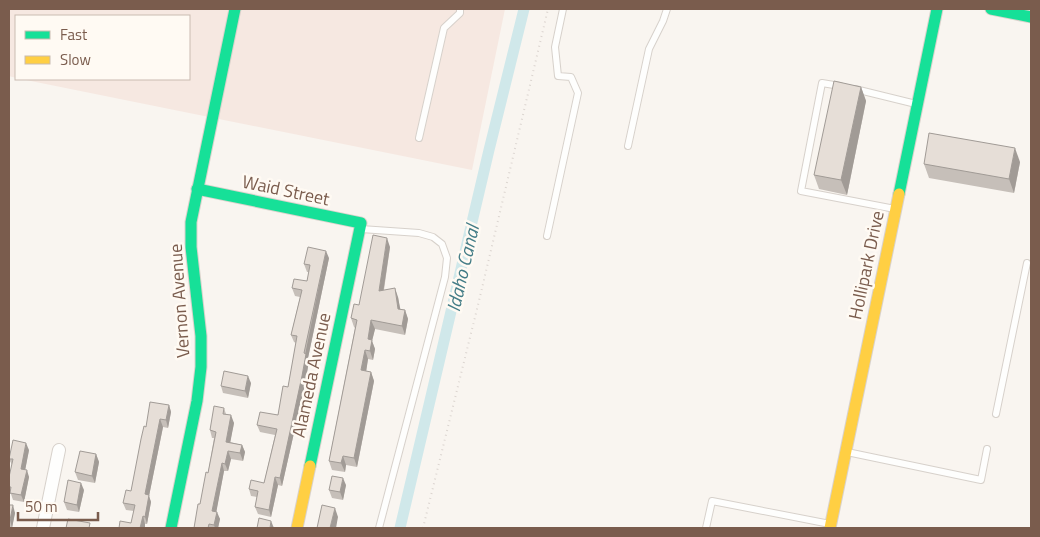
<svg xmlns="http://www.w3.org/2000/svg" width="1040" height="537" font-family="'Titillium Web',sans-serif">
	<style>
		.commercial { fill: #f6e8e1 }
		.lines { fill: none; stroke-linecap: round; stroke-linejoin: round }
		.canal { stroke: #d0e8ea; stroke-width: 11 }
		.lane-casing { stroke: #d7d1cb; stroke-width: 8 }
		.street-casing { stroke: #d7d1cb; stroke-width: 14 }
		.fast-casing { stroke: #d9d2cb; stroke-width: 13 }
		.slow-casing { stroke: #d9d2cb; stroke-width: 13 }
		.path { stroke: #dcd5d0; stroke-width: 2; stroke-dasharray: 1 4; stroke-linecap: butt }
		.lane { stroke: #fefefd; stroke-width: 6 }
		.street { stroke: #fefefd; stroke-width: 12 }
		.fast { stroke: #16e098; stroke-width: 11 }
		.slow { stroke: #ffcf43; stroke-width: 11 }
		.wall { fill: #c6bfb9 }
		.shaded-wall { fill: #a19b96 }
		.building { fill: #e6ded7; stroke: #a19b96 }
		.labels { text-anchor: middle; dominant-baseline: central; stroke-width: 5; stroke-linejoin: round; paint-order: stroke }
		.street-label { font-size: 18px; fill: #7a5c4d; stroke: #fffaf3 }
		.water-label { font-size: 19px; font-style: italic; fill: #437c86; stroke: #fffaf3 }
	</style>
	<rect width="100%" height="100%" fill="#f9f5f0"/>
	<path class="commercial" d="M 9,9 L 505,9 L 472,170 L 21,79 L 189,79 L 189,16 L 16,16 L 16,78 L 9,76 Z"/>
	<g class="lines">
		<path class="canal" d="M 400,528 L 489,150 L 524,9"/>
		<defs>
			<g id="lane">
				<path d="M 840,86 L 822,83 L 801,191 L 895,209"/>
				<path d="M 855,89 L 916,104"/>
				<path d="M 419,138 L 444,28 L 460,13 L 460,9"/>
				<path d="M 628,146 L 649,49 L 663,21 L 667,9"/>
				<path d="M 361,229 L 419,233 L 433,237 L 442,244 L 447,258 L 445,277 L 379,528"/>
				<path d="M 547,236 L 578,93 L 571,77 L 558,76 L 555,47 L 563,9"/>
				<path d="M 996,414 L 1027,263"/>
				<path d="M 847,452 L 981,480 L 987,449"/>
				<path d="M 706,528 L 712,501 L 830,524"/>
			</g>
			<path id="street" d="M 43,528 L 59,450"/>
			<g id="fast">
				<path d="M 991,9 L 1031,17"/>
				<path d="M 197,189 L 361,223 L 310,466"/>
				<path d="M 899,194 L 937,9"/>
				<path d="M 171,528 L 197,401 L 201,367 L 201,336 L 191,247 L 191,222 L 235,9"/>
			</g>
			<g id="slow">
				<path d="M 297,528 L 310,466"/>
				<path d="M 830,528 L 899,194"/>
			</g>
		</defs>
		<use href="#lane" class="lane-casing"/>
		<use href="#street" class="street-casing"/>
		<use href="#fast" class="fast-casing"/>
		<use href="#slow" class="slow-casing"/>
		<path class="path" d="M 423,528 L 478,305 L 548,9"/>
		<use href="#lane" class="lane"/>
		<use href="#street" class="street"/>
		<use href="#fast" class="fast"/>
		<use href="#slow" class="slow"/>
	</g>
	<g class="wall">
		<path d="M 861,87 L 866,101 L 847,195 L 819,189 L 814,175 Z"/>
		<path d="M 1020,162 L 1014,193 L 929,178 L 924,164 Z"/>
		<path d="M 390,247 L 384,290 L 398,297 L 400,309 L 405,310 L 408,319 L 405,335 L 375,329 L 372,341 L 375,349 L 373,360 L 368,359 L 366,371 L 371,372 L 374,381 L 357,467 L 346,465 L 345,472 L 332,470 L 329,461 L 355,328 L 354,327 L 351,318 L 359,305 Z"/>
		<path d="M 329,258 L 308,358 L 309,361 L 305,384 L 282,486 L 278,485 L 271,517 L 258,514 L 255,507 L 257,497 L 251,496 L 249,489 L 264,483 L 275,435 L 260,432 L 257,425 L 278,415 L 288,387 L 296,343 L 294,342 L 291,335 L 300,297 L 295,296 L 292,288 L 307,281 L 309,272 L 307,272 L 304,264 Z"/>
		<path d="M 251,383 L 248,398 L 223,393 L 221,386 Z"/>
		<path d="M 169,405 L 171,412 L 168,428 L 163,427 L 149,496 L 151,502 L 147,524 L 131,523 L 134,511 L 126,510 L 123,503 L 131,491 L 146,427 Z"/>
		<path d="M 224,408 L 226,414 L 234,423 L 230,442 L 242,445 L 245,452 L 243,461 L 231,459 L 228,471 L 224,471 L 216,512 L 220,519 L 218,528 L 194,528 L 208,473 L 214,438 L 212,438 L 210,430 Z"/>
		<path d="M 29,450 L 25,470 L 29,477 L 24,502 L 13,500 L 11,494 L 9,494 L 9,477 L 12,465 L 9,459 Z"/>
		<path d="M 96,454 L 99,462 L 95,483 L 78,480 L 75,472 Z"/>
		<path d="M 346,485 L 343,500 L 332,498 L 329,490 Z"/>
		<path d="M 84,490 L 79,512 L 67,510 L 64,502 Z"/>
		<path d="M 9,505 L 15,513 L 12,528 L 9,527 Z"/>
	</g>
	<g class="shaded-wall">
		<path d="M 861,87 L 866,101 L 847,195 L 841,180 Z"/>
		<path d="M 1015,148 L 1020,162 L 1014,193 L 1009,179 Z"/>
		<path d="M 387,238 L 390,247 L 382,300 L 379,291 Z"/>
		<path d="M 326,251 L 329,258 L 308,358 L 309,361 L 305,384 L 282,486 L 280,478 Z"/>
		<path d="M 395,288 L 398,297 L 402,318 L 398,309 Z"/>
		<path d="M 405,310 L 408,319 L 405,335 L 402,326 Z"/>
		<path d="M 371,320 L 375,329 L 372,341 L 375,349 L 373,360 L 370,351 L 368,339 Z"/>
		<path d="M 365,350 L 368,359 L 365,379 L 361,370 Z"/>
		<path d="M 371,372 L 374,381 L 357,467 L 354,458 Z"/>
		<path d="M 248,376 L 251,383 L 248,398 L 245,391 Z"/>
		<path d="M 169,405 L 171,412 L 168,428 L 166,420 Z"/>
		<path d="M 231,415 L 234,423 L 229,449 L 226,442 Z"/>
		<path d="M 160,419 L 163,427 L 149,496 L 151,502 L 147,524 L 145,517 L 145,494 Z"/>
		<path d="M 26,443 L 29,450 L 24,476 L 21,469 Z"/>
		<path d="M 242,445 L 245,452 L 243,461 L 240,453 Z"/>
		<path d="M 228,451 L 231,459 L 228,471 L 225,464 Z"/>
		<path d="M 96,454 L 99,462 L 95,483 L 92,476 Z"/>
		<path d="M 343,456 L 346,465 L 345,472 L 341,463 Z"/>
		<path d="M 222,463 L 224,471 L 215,519 L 212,511 Z"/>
		<path d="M 27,470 L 29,477 L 24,502 L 21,495 Z"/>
		<path d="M 275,477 L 278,485 L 271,517 L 269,510 Z"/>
		<path d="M 343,478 L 346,485 L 343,500 L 340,492 Z"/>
		<path d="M 81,483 L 84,490 L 79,512 L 77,505 Z"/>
		<path d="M 13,505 L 15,513 L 12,528 L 10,520 Z"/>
		<path d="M 335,508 L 338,517 L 336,528 L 330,528 Z"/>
		<path d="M 217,512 L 220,519 L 218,528 L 215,528 L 214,525 Z"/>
		<path d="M 143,516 L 145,524 L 145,528 L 140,528 Z"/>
		<path d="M 271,521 L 274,528 L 270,528 Z"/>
	</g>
	<g class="building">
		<path d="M 834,81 L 861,87 L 841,180 L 814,175 Z"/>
		<path d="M 929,133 L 1015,148 L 1009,179 L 924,164 Z"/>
		<path d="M 373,235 L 387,238 L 379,291 L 395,288 L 398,309 L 405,310 L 402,326 L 371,320 L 368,339 L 372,340 L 370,351 L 365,350 L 361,370 L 371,372 L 354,458 L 343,456 L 341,463 L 329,461 L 357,320 L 351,318 L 354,304 L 359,305 Z"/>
		<path d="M 308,247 L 326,251 L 304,353 L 306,354 L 302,376 L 280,478 L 275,477 L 269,510 L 255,507 L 258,491 L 249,489 L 251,480 L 264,483 L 277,429 L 257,425 L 260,412 L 278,415 L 283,386 L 288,387 L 297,336 L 291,335 L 302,290 L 292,288 L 294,279 L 307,281 L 310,265 L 304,264 Z"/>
		<path d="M 224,371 L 248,376 L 245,391 L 221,386 Z"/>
		<path d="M 150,402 L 169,405 L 166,420 L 160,419 L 145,494 L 149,495 L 145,517 L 143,516 L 140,528 L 119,528 L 120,521 L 131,523 L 135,505 L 123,503 L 126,490 L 131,491 L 141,439 L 144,426 L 146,427 Z"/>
		<path d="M 214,406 L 224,408 L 223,414 L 231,415 L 226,442 L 242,445 L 240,453 L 228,451 L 225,464 L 222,463 L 212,511 L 217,512 L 214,525 L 209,524 L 208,528 L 194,528 L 198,504 L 200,504 L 206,472 L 208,473 L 216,432 L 210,430 Z"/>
		<path d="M 13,440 L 26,443 L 21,469 L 27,470 L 21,495 L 10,493 L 11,487 L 9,487 L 9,477 L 13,459 L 9,459 Z"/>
		<path d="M 80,451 L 96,454 L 92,476 L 75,472 Z"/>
		<path d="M 332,476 L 343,478 L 340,492 L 329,490 Z"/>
		<path d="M 68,480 L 81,483 L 77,505 L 64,502 Z"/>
		<path d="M 9,505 L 13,505 L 10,520 L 9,520 Z"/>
		<path d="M 322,505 L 335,508 L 330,528 L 317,528 Z"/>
		<path d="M 259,518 L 271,521 L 270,528 L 257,528 Z"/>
		<path d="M 68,519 L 90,523 L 89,528 L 66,528 Z"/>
	</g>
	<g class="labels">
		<g class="street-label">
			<text transform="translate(286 190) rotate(12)">Waid Street</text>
			<text transform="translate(866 265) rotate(-78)">Hollipark Drive</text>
			<text transform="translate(179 301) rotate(-94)">Vernon Avenue</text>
			<text transform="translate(311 375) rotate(-78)">Alameda Avenue</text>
		</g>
		<g class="water-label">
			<text transform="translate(462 268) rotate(-77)">Idaho Canal</text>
		</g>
	</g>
	<rect width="1040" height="537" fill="none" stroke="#7a5c4d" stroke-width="20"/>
	<rect x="15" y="15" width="175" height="65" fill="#fffaf3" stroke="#cabbb1"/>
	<rect x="25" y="31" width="25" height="8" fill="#16e098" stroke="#cabbb1"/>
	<text x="60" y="40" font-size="15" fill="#7a5c4d">Fast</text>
	<rect x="25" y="56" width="25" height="8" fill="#ffcf43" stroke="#cabbb1"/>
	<text x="60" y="65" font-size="15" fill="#7a5c4d">Slow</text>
	<path d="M18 512v8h80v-8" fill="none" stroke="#7a5c4d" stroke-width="2.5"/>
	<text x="25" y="512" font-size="15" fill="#7a5c4d" stroke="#fffaf3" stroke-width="4" paint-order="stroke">50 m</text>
</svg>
